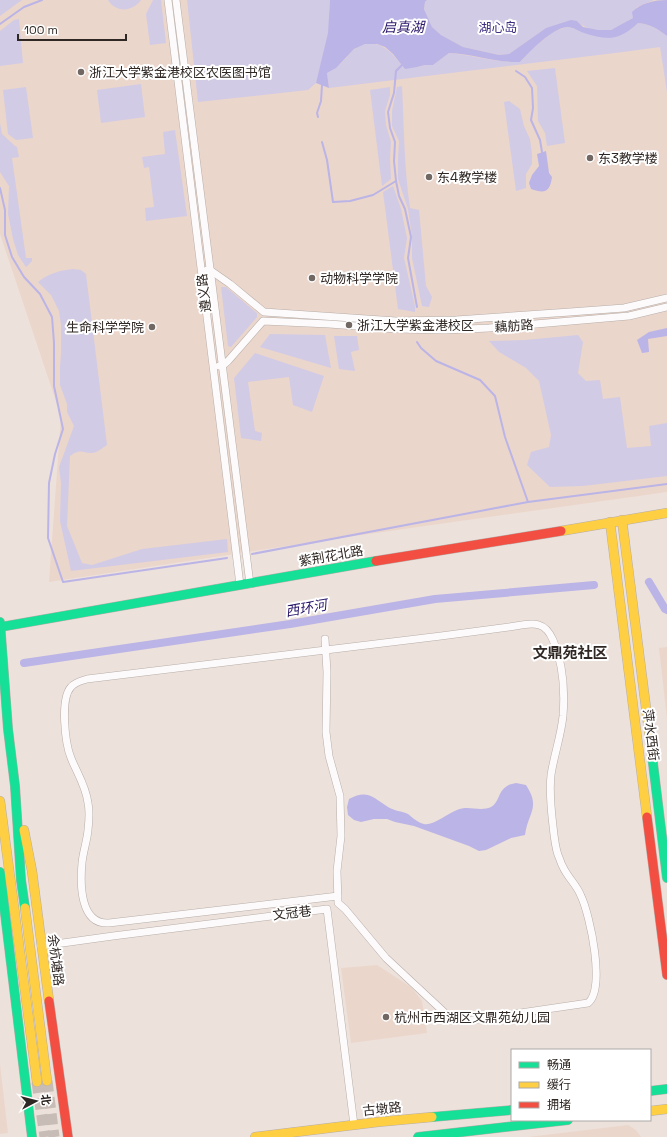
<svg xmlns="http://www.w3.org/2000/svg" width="667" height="1137" font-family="'Space Grotesk','Noto Sans SC',sans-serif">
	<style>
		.built { fill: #ebd6cc }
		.green { fill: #d2cbe5 }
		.water { fill: #bbb4e6 }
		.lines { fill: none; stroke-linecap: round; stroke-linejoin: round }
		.stream { stroke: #bbb4e6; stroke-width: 2 }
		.canal { stroke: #bbb4e6; stroke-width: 8 }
		.primary-tunnel { stroke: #c7bcb6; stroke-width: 11; stroke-dasharray: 11 5.5; stroke-linecap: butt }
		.street-casing { stroke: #b7aea9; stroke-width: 8 }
		.fast-casing { stroke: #b7aea9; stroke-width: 10 }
		.slow-casing { stroke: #b7aea9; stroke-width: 10 }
		.jam-casing { stroke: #b7aea9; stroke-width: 10 }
		.street { stroke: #fcfafa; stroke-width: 7 }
		.fast { stroke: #16e098; stroke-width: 9 }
		.slow { stroke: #ffcf43; stroke-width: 9 }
		.jam { stroke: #f24e42; stroke-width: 9 }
		.poi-dot { fill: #726863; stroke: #fff; stroke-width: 1.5 }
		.labels { text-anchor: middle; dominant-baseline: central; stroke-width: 4; stroke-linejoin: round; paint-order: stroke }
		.park-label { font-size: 13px; fill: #3d2e82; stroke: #fff }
		.poi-label { font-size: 13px; fill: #2f2723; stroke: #fff; text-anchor: start }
		.street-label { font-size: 13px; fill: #2f2723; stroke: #fff }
		.water-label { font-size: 14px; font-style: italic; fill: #2a1569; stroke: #fff }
		.quarter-label { font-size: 15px; font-weight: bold; fill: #2f2723; stroke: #fff }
	</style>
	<rect width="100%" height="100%" fill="#ede1db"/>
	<g class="built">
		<path d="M 0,0 L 667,0 L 667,492 L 333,539 L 49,582 L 61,416 L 0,234 Z"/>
		<path d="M 667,647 L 667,719 L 659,648 Z"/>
		<path d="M 377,965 L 411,987 L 422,1001 L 427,1033 L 351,1043 L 341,968 Z"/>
		<path d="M 0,1064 L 8,1133 L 0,1134 Z"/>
		<path d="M 628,1125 L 636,1130 L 641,1137 L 528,1137 Z"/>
	</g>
	<g class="green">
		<path d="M 0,0 L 22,0 L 0,16 Z"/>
		<path d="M 108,0 L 141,0 C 132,12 116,13 108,0 Z"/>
		<path d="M 153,0 L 161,0 L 166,43 L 150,45 L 146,14 Z"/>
		<path d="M 187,0 L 330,0 L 329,16 L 330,24 L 326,46 L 316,83 L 308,90 L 198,102 Z"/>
		<path d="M 427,0 L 654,0 L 637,7 L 633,18 C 626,22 618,28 610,30 C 598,32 585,29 577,21 L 546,28 L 509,54 L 499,55 L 463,47 L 441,35 L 432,27 L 424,9 L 425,2 Z"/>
		<path d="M 19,19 L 23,63 L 0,66 L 0,31 L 14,20 Z"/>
		<path d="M 638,23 C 649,24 658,29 667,36 L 667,92 L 660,47 L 623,52 L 329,88 L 327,73 C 335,69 340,64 346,58 C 349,55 351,51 355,49 C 375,35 390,50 402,65 L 417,67 L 425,65 L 433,65 L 449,53 C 473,55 497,63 520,62 L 532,49 L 553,32 L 566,27 L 575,28 L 584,33 L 630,30 Z"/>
		<path d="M 555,68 L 565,143 L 547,146 L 545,133 L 538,121 L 537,86 L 527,71 Z"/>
		<path d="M 141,84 L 145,117 L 101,123 L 97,90 Z"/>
		<path d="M 402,86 C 404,127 404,168 410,208 L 419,210 L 426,286 L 432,297 L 429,307 L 422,306 L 412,258 L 412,236 L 408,209 L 398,179 L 398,158 L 399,141 L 392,126 L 392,111 L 397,87 Z"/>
		<path d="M 26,87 L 33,138 L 16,140 L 8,134 L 3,90 Z"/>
		<path d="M 390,87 L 390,95 L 385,111 L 386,125 L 391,142 L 390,158 L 391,179 L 382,186 L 370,90 Z"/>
		<path d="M 509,101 L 520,109 L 524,126 L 530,139 L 532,155 L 532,164 L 526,174 L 526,188 L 516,191 L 504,102 Z"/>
		<path d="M 0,123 L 2,134 L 15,146 L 17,147 L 19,157 L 12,158 L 26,258 L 32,258 L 32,261 L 26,267 L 18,255 L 13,239 L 8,214 L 9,186 L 0,172 Z"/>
		<path d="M 175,130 L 187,216 L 146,221 L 145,208 L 154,207 L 149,167 L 144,168 L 142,157 L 165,154 L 163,132 Z"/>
		<path d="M 393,186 L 401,209 L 407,238 L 404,258 L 415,306 L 415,312 L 398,309 L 383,192 Z"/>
		<path d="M 73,269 L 81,270 L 86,274 L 107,445 C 104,447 99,451 96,452 C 84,456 83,446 70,456 L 67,526 L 82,563 L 92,565 L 142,549 L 227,539 L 228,552 L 71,571 L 60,521 L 61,483 L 59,467 L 74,426 L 67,412 L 67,404 L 60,385 L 60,366 L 61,353 L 61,325 L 59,311 L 51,295 L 38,282 C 49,273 59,271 73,269 Z"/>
		<path d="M 221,287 L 226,287 L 257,313 L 257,317 L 231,347 L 228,346 Z"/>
		<path d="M 270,334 L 325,335 L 331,368 L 260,347 Z"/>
		<path d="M 578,335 L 583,342 L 578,373 L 586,381 L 600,380 L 603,399 L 620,397 L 627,448 L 651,446 L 649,426 L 667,423 L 667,476 L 583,486 L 550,487 L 527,465 L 531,452 L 549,447 L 551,435 L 539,381 L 526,368 L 499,352 L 489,341 L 525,340 Z"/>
		<path d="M 334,336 L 357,336 L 359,350 L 351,352 L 355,371 L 339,369 Z"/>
		<path d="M 255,353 L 324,376 L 312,412 L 293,405 L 289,377 L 248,382 L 255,431 L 262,433 L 261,441 L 241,438 L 234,378 Z"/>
	</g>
	<g class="water">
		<path d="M 330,0 L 427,0 L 425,2 L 424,9 L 432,27 L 441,35 L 463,47 L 499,55 L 509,54 L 546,28 L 571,20 L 577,21 L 583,27 L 598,30 L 611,30 L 633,18 L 632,12 C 641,3 654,0 667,0 L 667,36 C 658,29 650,24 638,23 C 620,40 608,41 584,33 C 578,31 574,27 567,27 C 553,28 530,51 520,62 C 497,63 473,54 449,53 L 433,65 L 425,65 L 417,67 L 405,69 L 393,54 L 385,47 L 377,44 L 365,44 L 354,49 L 336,68 L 327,73 L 329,88 L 316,83 L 328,33 Z"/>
		<path d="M 546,151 L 549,173 L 552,177 C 550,192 545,194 531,189 L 529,183 L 532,175 L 539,166 L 537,154 Z"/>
		<path d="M 667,328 L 667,336 L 648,339 L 649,352 L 642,353 L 637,340 L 649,332 Z"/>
		<path d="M 516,783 L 526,785 C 541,808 528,812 525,835 L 511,838 L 486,850 L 479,851 L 469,846 L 414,826 L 395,822 L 387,819 L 374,819 L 361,822 L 354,820 L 348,815 L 347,807 L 349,799 C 368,789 373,798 388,807 C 394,811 402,811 408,814 C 413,818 417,822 424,824 C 433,826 448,813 457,810 C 468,805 480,812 491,807 C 499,803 498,791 507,786 C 509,784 513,784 516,783 Z"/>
	</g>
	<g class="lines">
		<g class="stream">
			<path d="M 0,24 L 24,7 L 42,0"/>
			<path d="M 402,65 L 396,71 L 394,93 L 388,112 L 390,128 L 395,142 L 394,161 L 396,181 L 399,196 L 405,209 L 411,237 L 408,258 L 417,307"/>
			<path d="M 516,71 L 525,77 L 532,88 L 533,108 L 531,120 L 540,140 L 542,152"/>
			<path d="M 318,117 L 317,113 L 321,101 L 322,85"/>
			<path d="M 322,142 L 327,160 L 333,202 L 350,201 L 373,195 L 396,181"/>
			<path d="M 0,188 L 5,210 L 5,235 L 12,257 L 24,277 L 40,294 L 52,317 L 54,343 L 54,386 L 63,429 L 55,454 L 49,483 L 48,538 L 63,582 L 227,558"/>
			<path d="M 417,342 L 421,348 L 436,361 L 480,380 L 495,396 L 505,437 L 528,502"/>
			<path d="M 252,554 L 528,502 L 667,484"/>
		</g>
		<g class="canal">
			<path d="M 649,582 L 665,609 L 667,610"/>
			<path d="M 24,663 L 290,624 L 435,599 L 594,585"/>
		</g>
		<g class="primary-tunnel">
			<path d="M 47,1081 L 54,1137"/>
			<path d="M 37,1082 L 45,1137"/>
		</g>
		<defs>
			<g id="street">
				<path d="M 168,0 L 240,585"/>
				<path d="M 176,0 L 250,584"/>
				<path d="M 207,270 L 210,270 L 230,284 L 264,312 L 396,321 L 456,320 L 570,312 L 624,308 L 667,298"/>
				<path d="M 219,366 L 222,366 L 228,361 L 263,321 L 329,324 L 397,329 L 445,330 L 489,328 L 629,316 L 667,307"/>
				<path d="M 325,639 L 327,672 L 326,732 L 329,756 L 340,796 L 341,836 L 337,871 L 338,903 L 345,909 L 386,958 L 445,1013 L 459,1021 L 465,1021 L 588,1003 C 606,989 590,915 581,896 C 577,885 568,878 563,867 C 561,864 560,859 558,855 C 555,846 554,836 553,826 C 551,809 549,792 551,775 C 554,755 561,736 563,716 C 565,690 563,663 553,640 C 550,633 546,627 539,625 C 530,622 518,626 509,627 C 486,630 463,633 441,636 C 323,650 205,665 87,679 C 81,681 75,682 71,687 C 60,699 65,743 71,758 C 77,773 86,786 88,803 C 90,812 89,821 88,830 C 87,841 83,852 82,863 C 80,884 80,925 109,923 L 338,896"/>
				<path d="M 41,946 L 113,936 L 327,909 L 354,1125"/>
			</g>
			<g id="fast">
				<path d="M 0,622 L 8,729 L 15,786 L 21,880 L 25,908"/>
				<path d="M 0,627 L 376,561"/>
				<path d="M 651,747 L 667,878"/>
				<path d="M 0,872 L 32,1137"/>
				<path d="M 650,1091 L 667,1089"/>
				<path d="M 432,1117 L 512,1110"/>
				<path d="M 418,1137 L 568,1120"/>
			</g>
			<g id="slow">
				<path d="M 622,520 L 651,747"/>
				<path d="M 610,522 L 647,817"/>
				<path d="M 561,531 L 667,513"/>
				<path d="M 0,801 L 37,1082"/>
				<path d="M 24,830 L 32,871 L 49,1001"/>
				<path d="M 25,908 L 47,1081"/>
				<path d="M 650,1111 L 667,1109"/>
				<path d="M 255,1137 L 378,1122 L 432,1117"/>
			</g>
			<g id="jam">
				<path d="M 376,561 L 561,531"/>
				<path d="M 647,817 L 667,975"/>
				<path d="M 49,1001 L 68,1137"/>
			</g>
		</defs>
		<use href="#street" class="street-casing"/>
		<use href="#fast" class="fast-casing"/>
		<use href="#slow" class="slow-casing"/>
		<use href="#jam" class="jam-casing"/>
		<use href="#street" class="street"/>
		<use href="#fast" class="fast"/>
		<use href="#slow" class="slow"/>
		<use href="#jam" class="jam"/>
	</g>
	<g class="poi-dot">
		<circle cx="81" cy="72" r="4"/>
		<circle cx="590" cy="158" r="4"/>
		<circle cx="429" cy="177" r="4"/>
		<circle cx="312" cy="278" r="4"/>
		<circle cx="349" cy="325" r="4"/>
		<circle cx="152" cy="327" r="4"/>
		<circle cx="386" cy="1017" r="4"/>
	</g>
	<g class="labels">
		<g class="park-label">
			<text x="498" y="27">湖心岛</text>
		</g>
		<g class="poi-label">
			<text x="89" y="72">浙江大学紫金港校区农医图书馆</text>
			<text x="598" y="158">东3教学楼</text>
			<text x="437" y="177">东4教学楼</text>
			<text x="320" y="278">动物科学学院</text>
			<text x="357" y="325">浙江大学紫金港校区</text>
			<text x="144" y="327" text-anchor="end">生命科学学院</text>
			<text x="394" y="1017">杭州市西湖区文鼎苑幼儿园</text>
		</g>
		<g class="street-label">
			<text transform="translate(204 293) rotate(-97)">遵义路</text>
			<text transform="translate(514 326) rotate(-4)">藕舫路</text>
			<text transform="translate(331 556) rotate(-10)">紫荆花北路</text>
			<text transform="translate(651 735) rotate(83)">萍水西街</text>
			<text transform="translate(292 913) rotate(-7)">文冠巷</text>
			<text transform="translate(56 960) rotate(83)">余杭塘路</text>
			<text transform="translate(382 1109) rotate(-6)">古墩路</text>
		</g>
		<g class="water-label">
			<text x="403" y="27">启真湖</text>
			<text transform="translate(306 608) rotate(-10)">西环河</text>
		</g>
		<g class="quarter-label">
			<text x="570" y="652">文鼎苑社区</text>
		</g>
	</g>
	<rect x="511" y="1049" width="140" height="72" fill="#ffffff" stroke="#aca9a7"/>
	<rect x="519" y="1062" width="20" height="6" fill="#16e098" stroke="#aca9a7"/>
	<text x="547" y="1069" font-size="12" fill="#2f2723">畅通</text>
	<rect x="519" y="1082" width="20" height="6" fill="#ffcf43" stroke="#aca9a7"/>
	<text x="547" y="1089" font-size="12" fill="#2f2723">缓行</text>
	<rect x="519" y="1102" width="20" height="6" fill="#f24e42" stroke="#aca9a7"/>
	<text x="547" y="1109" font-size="12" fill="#2f2723">拥堵</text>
	<g transform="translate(36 1101) rotate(83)" stroke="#ffffff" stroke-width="3" paint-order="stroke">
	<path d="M0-3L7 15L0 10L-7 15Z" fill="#2f2723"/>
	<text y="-6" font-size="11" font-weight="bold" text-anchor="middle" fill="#2f2723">北</text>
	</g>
	<path d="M18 34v6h108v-6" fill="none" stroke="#2f2723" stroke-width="2"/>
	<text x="24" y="34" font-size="12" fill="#2f2723" stroke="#ffffff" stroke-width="3" paint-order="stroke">100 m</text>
</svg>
